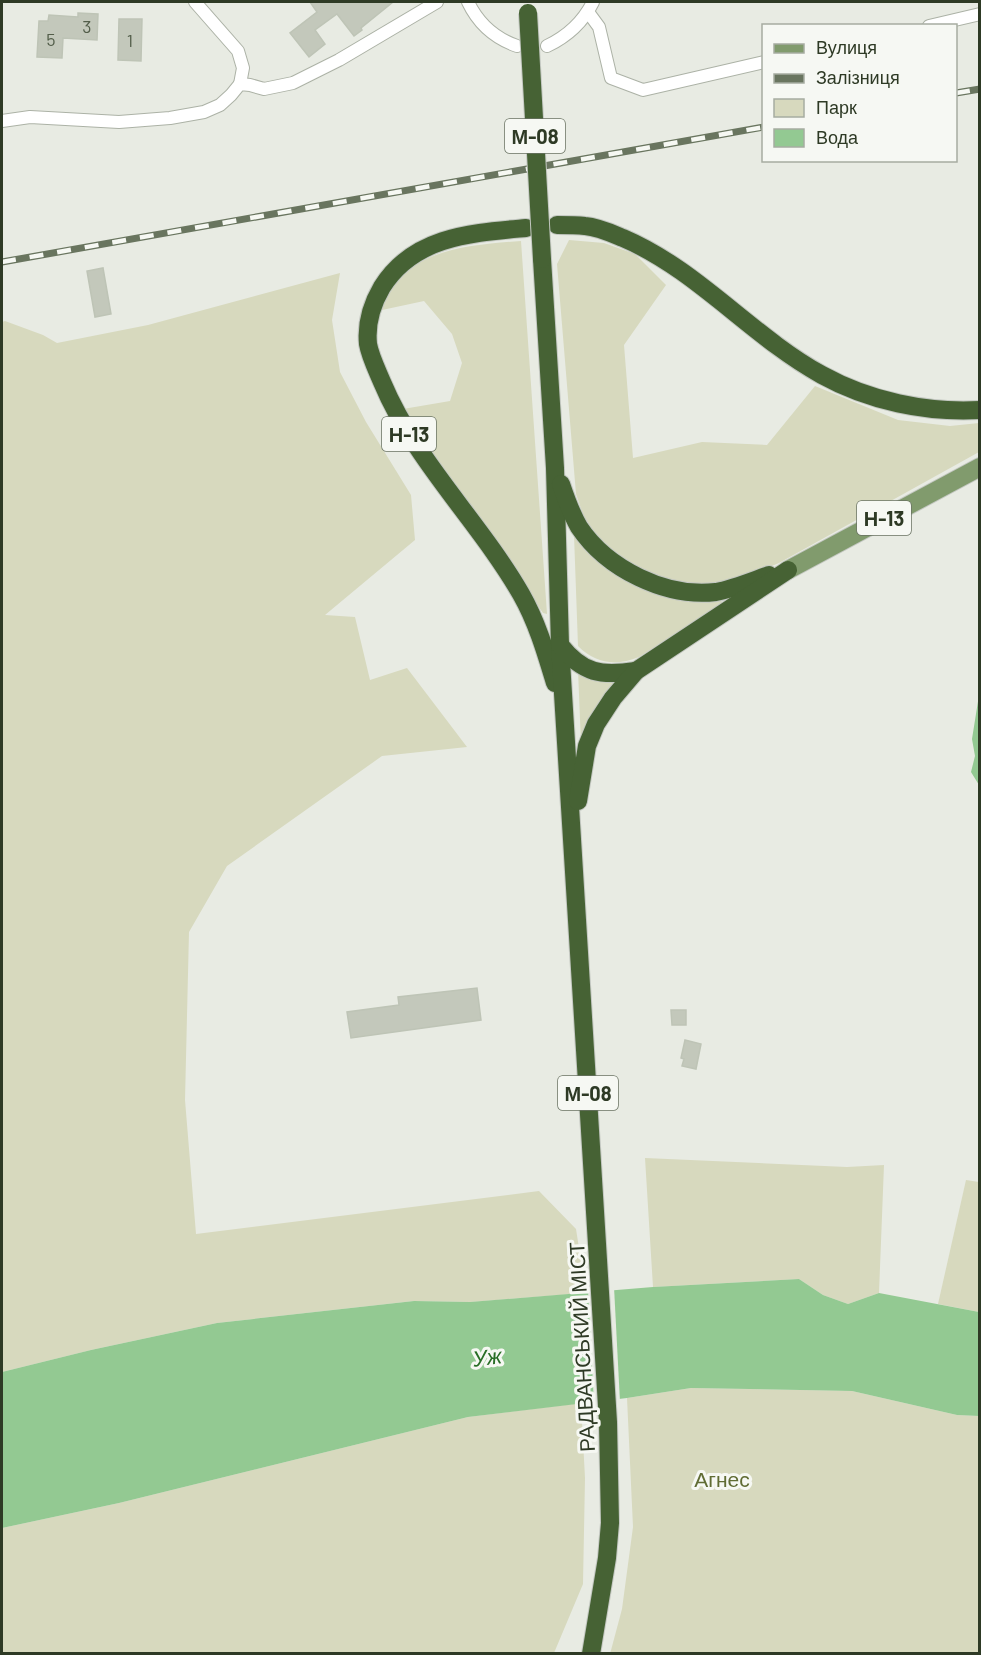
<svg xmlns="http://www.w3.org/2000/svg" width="981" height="1655" font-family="Barlow,sans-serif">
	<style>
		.green { fill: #d7d9be }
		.water { fill: #93c992 }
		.pier { fill: #e8ebe3 }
		.building { fill: #c3c8bb; stroke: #bec4b6; stroke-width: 1.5 }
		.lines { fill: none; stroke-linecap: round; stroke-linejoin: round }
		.street-casing { stroke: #acb2a6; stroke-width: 14 }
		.primary-casing { stroke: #c4c8c2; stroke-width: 20 }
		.highway-casing { stroke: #c4c8c2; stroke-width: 20 }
		.street { stroke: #fff; stroke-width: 12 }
		.primary { stroke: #819b6d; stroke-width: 18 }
		.highway { stroke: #466234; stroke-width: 18 }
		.rail-casing { stroke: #69755f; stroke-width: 7 }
		.rail { stroke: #f6f8f3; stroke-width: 4.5; stroke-dasharray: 14; stroke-linecap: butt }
		.highway-bridge-casing { stroke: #c4c8c2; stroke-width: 20; stroke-linecap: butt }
		.highway-bridge { stroke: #466234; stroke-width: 18 }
		.labels { text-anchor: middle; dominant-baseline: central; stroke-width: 6; stroke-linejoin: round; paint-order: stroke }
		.number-label { font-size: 18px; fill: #535e4a }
		.shield { fill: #f6f8f3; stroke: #6a7363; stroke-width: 1.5 }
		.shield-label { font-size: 20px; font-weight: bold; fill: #2e3a25 }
		.street-label { font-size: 21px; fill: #2e3a25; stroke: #f6f8f3 }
		.park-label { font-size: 21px; fill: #606c34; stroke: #f6f8f3 }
		.water-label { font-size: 22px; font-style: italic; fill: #286e26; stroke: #f6f8f3 }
	</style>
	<rect width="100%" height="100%" fill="#e8ebe3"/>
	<g class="green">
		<path d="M 569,240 L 604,243 L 635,254 L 666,285 L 624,345 L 633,458 L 702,442 L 767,445 L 815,386 L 898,420 L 950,426 L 979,423 L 979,452 L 779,563 L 735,581 L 700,587 L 642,573 L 602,543 L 587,526 L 576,494 L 557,264 Z"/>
		<path d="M 521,241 L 547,614 L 543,613 L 421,439 L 403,409 L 450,401 L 462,363 L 452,334 L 424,301 L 382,310 C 398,249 470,245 521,241 Z"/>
		<path d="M 340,273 L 332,320 L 340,372 L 366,422 L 411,495 L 415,540 L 325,615 L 355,617 L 370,680 L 407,668 L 467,747 L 382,756 L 227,866 L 189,932 L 185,1100 L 196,1234 L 539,1191 L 576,1229 L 586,1293 L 470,1302 L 414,1301 L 217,1323 L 91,1350 L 2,1372 L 2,322 L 5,321 L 43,335 L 57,343 L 148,325 Z"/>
		<path d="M 574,535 L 635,582 L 721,596 L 722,604 L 639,657 C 616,666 596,664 578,646 Z"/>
		<path d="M 578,670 L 621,680 L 581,744 Z"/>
		<path d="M 645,1158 L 847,1167 L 884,1165 L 879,1293 L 848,1304 L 823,1295 L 799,1279 L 653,1287 Z"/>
		<path d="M 966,1180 L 979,1182 L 979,1312 L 938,1304 Z"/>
		<path d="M 691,1388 L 852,1391 L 957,1415 L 979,1416 L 979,1653 L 610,1654 L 622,1609 L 633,1527 L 627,1398 Z"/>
		<path d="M 581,1403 L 585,1478 L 583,1584 L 554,1653 L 2,1653 L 2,1528 L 119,1503 L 468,1417 Z"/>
	</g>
	<g class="water">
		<path d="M 979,695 L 980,785 L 979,785 L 971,772 L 975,756 L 972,739 Z"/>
		<path d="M 799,1279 L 823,1295 L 848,1304 L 879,1293 L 979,1312 L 979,1416 L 957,1415 L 852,1391 L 691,1388 L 627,1398 L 468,1417 L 119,1503 L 2,1528 L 2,1372 L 91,1350 L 217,1323 L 414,1301 L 470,1302 L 653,1287 Z"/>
	</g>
	<path class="pier" d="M 614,1287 L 620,1402 L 594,1404 L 588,1290 Z"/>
	<g class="building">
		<path d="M 310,2 L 393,2 L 361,28 L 362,30 L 354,36 L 337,14 L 315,30 L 325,44 L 309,57 L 290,33 L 317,12 Z"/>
		<path d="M 78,13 L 98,14 L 97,40 L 63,38 L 62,58 L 37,57 L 39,21 L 48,21 L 49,15 L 78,17 Z"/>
		<path d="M 119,19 L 142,19 L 141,61 L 118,60 Z"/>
		<path d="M 103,268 L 111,314 L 95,317 L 87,271 Z"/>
		<path d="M 477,988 L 481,1020 L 351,1038 L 347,1012 L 399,1005 L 398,997 Z"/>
		<path d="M 671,1010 L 686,1010 L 686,1025 L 672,1025 Z"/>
		<path d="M 685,1040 L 701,1044 L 696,1069 L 682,1066 L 684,1059 L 681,1058 Z"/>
	</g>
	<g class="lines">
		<defs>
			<g id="street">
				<path d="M 195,2 L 238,51 L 243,68 L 240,84"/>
				<path d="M 468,2 C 478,23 494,38 517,46"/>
				<path d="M 588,12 L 599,27 L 611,78 L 643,90 L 764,62"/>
				<path d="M 929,26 L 980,14"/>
				<path d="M 547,46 C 568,36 583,22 593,2"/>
				<path d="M 2,121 L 30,117 L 119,122 L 170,118 L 204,112 L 220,105 L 231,95 L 240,84 L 250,85 L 264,89 L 293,83 L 339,60 L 437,2"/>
			</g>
			<path id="primary" d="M 788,570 L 980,467"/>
			<g id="highway">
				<path d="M 557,225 C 566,225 576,225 585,226 C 598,227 611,233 623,238 C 698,270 751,336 822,375 C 869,401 926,413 980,410"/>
				<path d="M 526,228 C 471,233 414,236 382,287 C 372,304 366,324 368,344 C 370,356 377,370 382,382 C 415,461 479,521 521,594 C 537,622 546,653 555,683"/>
				<path d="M 542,259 L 555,468 L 560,645 L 608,1422 L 610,1523 L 607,1558 L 591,1654"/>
				<path d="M 561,484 C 566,499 571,513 579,527 C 607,569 666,598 716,592 C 733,589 752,581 769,575"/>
				<path d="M 560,645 C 583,674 601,676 636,671"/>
				<path d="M 578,801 L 587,746 L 596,724 L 613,698 L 636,671 L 788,570"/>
			</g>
		</defs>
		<use href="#street" class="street-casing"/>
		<use href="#primary" class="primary-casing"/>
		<use href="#highway" class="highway-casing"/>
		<use href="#street" class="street"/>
		<use href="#primary" class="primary"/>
		<use href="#highway" class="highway"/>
		<defs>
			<g id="rail">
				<path d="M 956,93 L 980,89"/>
				<path d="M 2,262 L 764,127"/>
			</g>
		</defs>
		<use href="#rail" class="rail-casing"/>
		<use href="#rail" class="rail"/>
		<defs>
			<path id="highway-bridge" d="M 528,13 L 542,259"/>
		</defs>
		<use href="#highway-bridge" class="highway-bridge-casing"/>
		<use href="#highway-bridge" class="highway-bridge"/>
	</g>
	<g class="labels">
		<g class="number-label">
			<text x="87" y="26">3</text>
			<text x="51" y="39">5</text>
			<text x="130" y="40">1</text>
		</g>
		<g class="shield">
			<rect x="505" y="119" width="60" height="34" rx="4.5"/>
			<rect x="382" y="417" width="54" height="34" rx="4.5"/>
			<rect x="857" y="501" width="54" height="34" rx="4.5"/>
			<rect x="558" y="1076" width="60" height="34" rx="4.5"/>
		</g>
		<g class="shield-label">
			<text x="535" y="136">М-08</text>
			<text x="409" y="434">Н-13</text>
			<text x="884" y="518">Н-13</text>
			<text x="588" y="1093">М-08</text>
		</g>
		<g class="street-label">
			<text transform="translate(581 1347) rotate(-93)">РАДВАНСЬКИЙ МІСТ</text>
		</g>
		<g class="park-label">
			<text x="722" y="1478">Агнес</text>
		</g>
		<g class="water-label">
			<text transform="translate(487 1356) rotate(-7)">Уж</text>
		</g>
	</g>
	<rect width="981" height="1655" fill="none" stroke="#2e3a25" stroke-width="6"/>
	<rect x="762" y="24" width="195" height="138" fill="#f6f8f3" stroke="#a6aca1" stroke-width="1.5"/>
	<rect x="774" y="44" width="30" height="9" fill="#819b6d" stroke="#a6aca1" stroke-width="1.5"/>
	<text x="816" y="54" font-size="18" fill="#2e3a25">Вулиця</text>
	<rect x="774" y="74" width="30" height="9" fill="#69755f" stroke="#a6aca1" stroke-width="1.5"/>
	<text x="816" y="84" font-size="18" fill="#2e3a25">Залізниця</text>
	<rect x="774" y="99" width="30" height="18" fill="#d7d9be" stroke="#a6aca1" stroke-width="1.5"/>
	<text x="816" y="114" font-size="18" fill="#2e3a25">Парк</text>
	<rect x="774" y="129" width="30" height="18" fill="#93c992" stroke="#a6aca1" stroke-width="1.5"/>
	<text x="816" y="144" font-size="18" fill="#2e3a25">Вода</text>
</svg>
